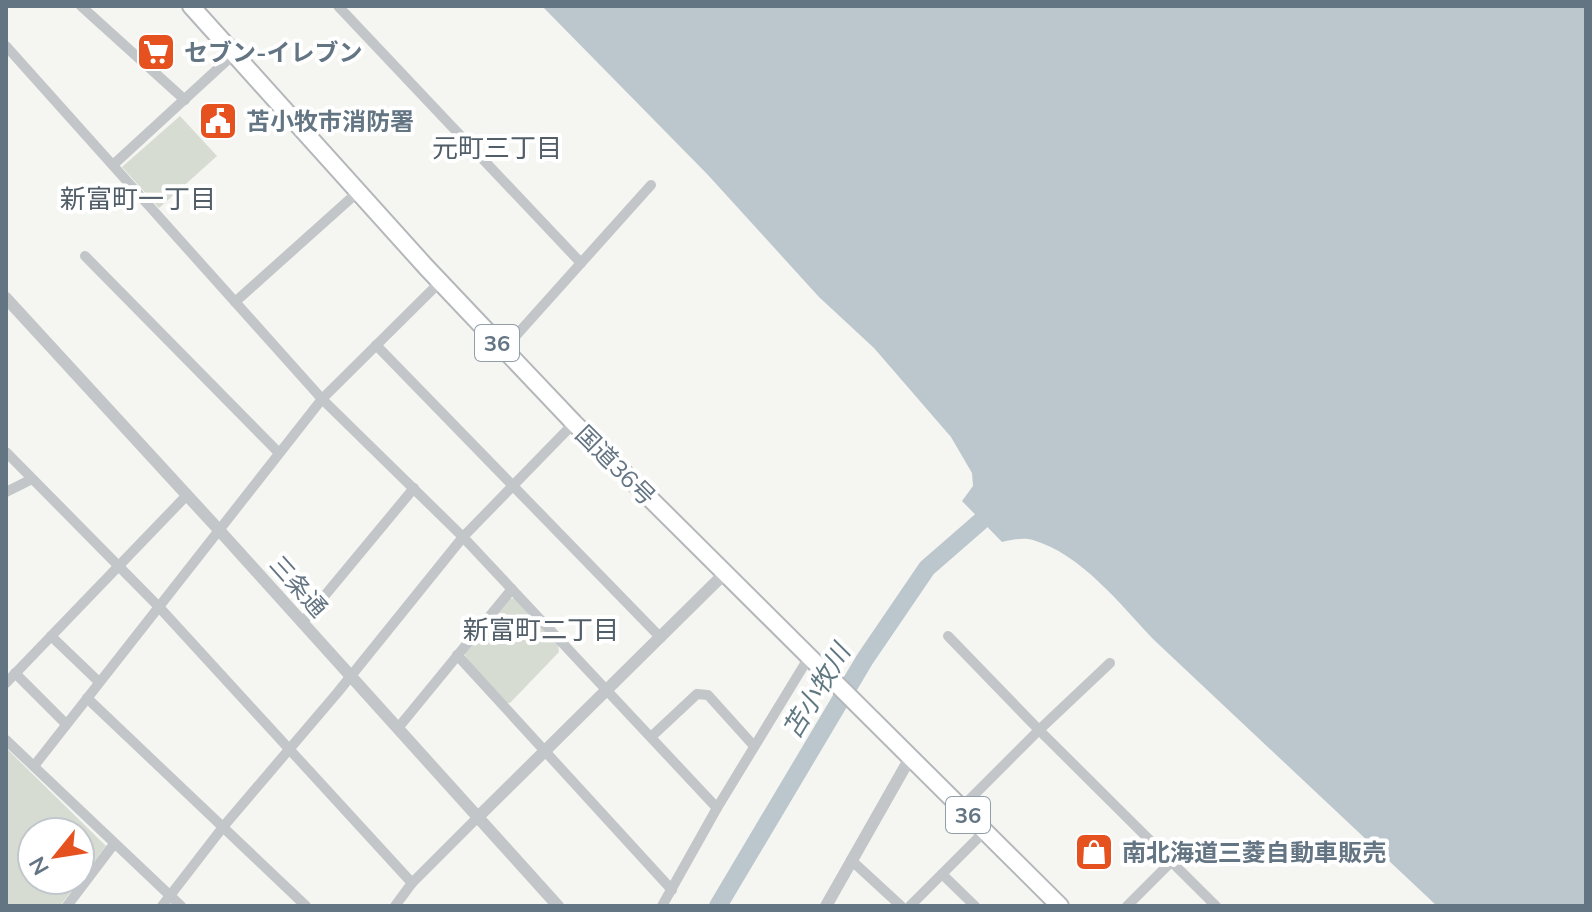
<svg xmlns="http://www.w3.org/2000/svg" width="1592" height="912" font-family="Mulish,'Noto Sans JP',sans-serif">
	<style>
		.green { fill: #d6dcd2; fill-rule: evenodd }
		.water { fill: #bbc7cc }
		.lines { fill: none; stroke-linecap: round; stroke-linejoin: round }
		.river { stroke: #bbc7cc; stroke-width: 18 }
		.trunk-casing { stroke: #b5b8bb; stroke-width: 20 }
		.minor { stroke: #c2c6c9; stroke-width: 10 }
		.tertiary { stroke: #c2c6c9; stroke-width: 12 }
		.trunk { stroke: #fff; stroke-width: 16 }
		.labels { text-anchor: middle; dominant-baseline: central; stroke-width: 8; stroke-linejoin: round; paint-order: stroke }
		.shield { fill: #fff; stroke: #929ea8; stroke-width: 2 }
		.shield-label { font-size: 22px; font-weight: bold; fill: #637483 }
		.poi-label { font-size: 24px; font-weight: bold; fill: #637483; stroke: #fff; text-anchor: start }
		.street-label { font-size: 24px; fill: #637483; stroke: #fff }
		.neighbourhood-label { font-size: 26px; fill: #515e68; stroke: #fff }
		.water-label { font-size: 26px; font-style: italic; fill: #5f7780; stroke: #fff }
	</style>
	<rect width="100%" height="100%" fill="#f5f5f1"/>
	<g class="green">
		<path d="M 180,116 L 217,156 L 159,208 L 122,167 Z"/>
		<path d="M 515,598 L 558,645 L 559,652 L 510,703 L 506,703 L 466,659 L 465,654 L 509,599 Z"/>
		<path d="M 6,748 L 106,846 L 60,906 L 6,906 ZM 32,832 L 80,832 L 80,880 L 32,880 Z"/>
	</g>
	<path class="water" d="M 542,6 L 1586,6 L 1586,906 L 1437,906 L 1153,639 C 1119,603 1082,555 1033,540 C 1023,537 1012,540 1002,542 L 962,501 L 973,486 L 972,473 L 951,437 L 874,348 L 819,297 L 708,175 Z"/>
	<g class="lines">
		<path class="river" d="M 718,906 L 865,659 L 927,568 L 981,521"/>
		<defs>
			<path id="trunk" d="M 191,6 L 426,267 L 574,423 L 1060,906"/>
		</defs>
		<use href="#trunk" class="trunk-casing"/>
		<g class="minor">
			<path d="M 81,6 L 185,100"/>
			<path d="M 338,6 L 581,263"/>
			<path d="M 6,46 L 322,399 L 463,537 L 717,808"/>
			<path d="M 113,165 L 235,53"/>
			<path d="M 85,256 L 279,453"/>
			<path d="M 235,302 L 359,191"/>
			<path d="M 376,345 L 661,638"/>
			<path d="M 503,350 L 651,185"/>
			<path d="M 6,452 L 159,607 L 412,883"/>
			<path d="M 6,492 L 32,479"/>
			<path d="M 302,623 L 414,488"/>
			<path d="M 51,636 L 99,682"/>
			<path d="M 948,636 L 1039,730 L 1110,663"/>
			<path d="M 457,655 L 672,890"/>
			<path d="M 15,673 L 66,724"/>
			<path d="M 6,683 L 187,495"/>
			<path d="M 87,698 L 306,906"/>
			<path d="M 398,728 L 512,589"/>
			<path d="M 651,737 L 697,694 L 708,695 L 754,746"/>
			<path d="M 6,740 L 181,906"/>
			<path d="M 34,766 L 322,399 L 440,282"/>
			<path d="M 961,808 L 1039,730 L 1216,906"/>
			<path d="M 851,860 L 901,906"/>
			<path d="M 942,874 L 975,906"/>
			<path d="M 67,906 L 114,844"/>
			<path d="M 162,906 L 223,827 L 338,692 L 463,537 L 574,423"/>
			<path d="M 395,906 L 412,883 L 478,817"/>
			<path d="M 662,906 L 717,808 L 809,657"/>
			<path d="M 910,906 L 985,831"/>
			<path d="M 1127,906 L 1172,861"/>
		</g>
		<g class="tertiary">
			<path d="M 6,298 L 219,530 L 558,906"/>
			<path d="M 478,817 L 725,573"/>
			<path d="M 826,906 L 910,758"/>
		</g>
		<use href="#trunk" class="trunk"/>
	</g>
	<defs>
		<symbol id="supermarket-square" viewBox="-11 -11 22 22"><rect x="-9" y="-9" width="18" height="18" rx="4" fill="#e65120" stroke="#fff"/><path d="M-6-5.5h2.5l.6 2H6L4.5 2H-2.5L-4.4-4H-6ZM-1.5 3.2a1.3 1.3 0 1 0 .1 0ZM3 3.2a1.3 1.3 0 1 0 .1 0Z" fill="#fff"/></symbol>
		<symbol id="civic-square" viewBox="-11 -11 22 22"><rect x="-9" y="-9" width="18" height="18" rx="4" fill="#e65120" stroke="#fff"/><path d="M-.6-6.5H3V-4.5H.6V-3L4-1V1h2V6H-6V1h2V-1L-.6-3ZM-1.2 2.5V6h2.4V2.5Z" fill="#fff"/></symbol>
		<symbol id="shop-square" viewBox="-11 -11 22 22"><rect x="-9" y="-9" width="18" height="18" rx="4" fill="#e65120" stroke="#fff"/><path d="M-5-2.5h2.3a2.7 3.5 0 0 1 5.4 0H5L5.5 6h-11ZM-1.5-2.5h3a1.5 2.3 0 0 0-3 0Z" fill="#fff"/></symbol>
	</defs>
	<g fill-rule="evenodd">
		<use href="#supermarket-square" x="134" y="30" width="44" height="44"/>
		<use href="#civic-square" x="196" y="99" width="44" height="44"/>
		<use href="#shop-square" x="1072" y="830" width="44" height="44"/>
	</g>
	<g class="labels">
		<g class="shield">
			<rect x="475" y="325" width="44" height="36" rx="6"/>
			<rect x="946" y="797" width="44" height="36" rx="6"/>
		</g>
		<g class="shield-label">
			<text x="497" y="343">36</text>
			<text x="968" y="815">36</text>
		</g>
		<g class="poi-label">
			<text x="184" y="52">セブン-イレブン</text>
			<text x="246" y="121">苫小牧市消防署</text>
			<text x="1122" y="852">南北海道三菱自動車販売</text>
		</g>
		<g class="street-label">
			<text transform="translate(616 465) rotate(45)">国道36号</text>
			<text transform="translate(299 586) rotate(48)">三条通</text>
		</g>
		<g class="neighbourhood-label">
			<text x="497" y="147">元町三丁目</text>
			<text x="138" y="198">新富町一丁目</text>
			<text x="541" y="629">新富町二丁目</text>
		</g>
		<g class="water-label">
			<text transform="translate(816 691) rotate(-59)">苫小牧川</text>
		</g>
	</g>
	<rect width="1592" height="912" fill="none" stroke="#637483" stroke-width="16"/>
	<g transform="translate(56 856) rotate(240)"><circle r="38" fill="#ffffff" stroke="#c1c7cd" stroke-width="2"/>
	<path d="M0-6L14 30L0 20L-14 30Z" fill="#e65120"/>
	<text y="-12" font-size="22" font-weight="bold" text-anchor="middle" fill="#637483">N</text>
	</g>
</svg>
